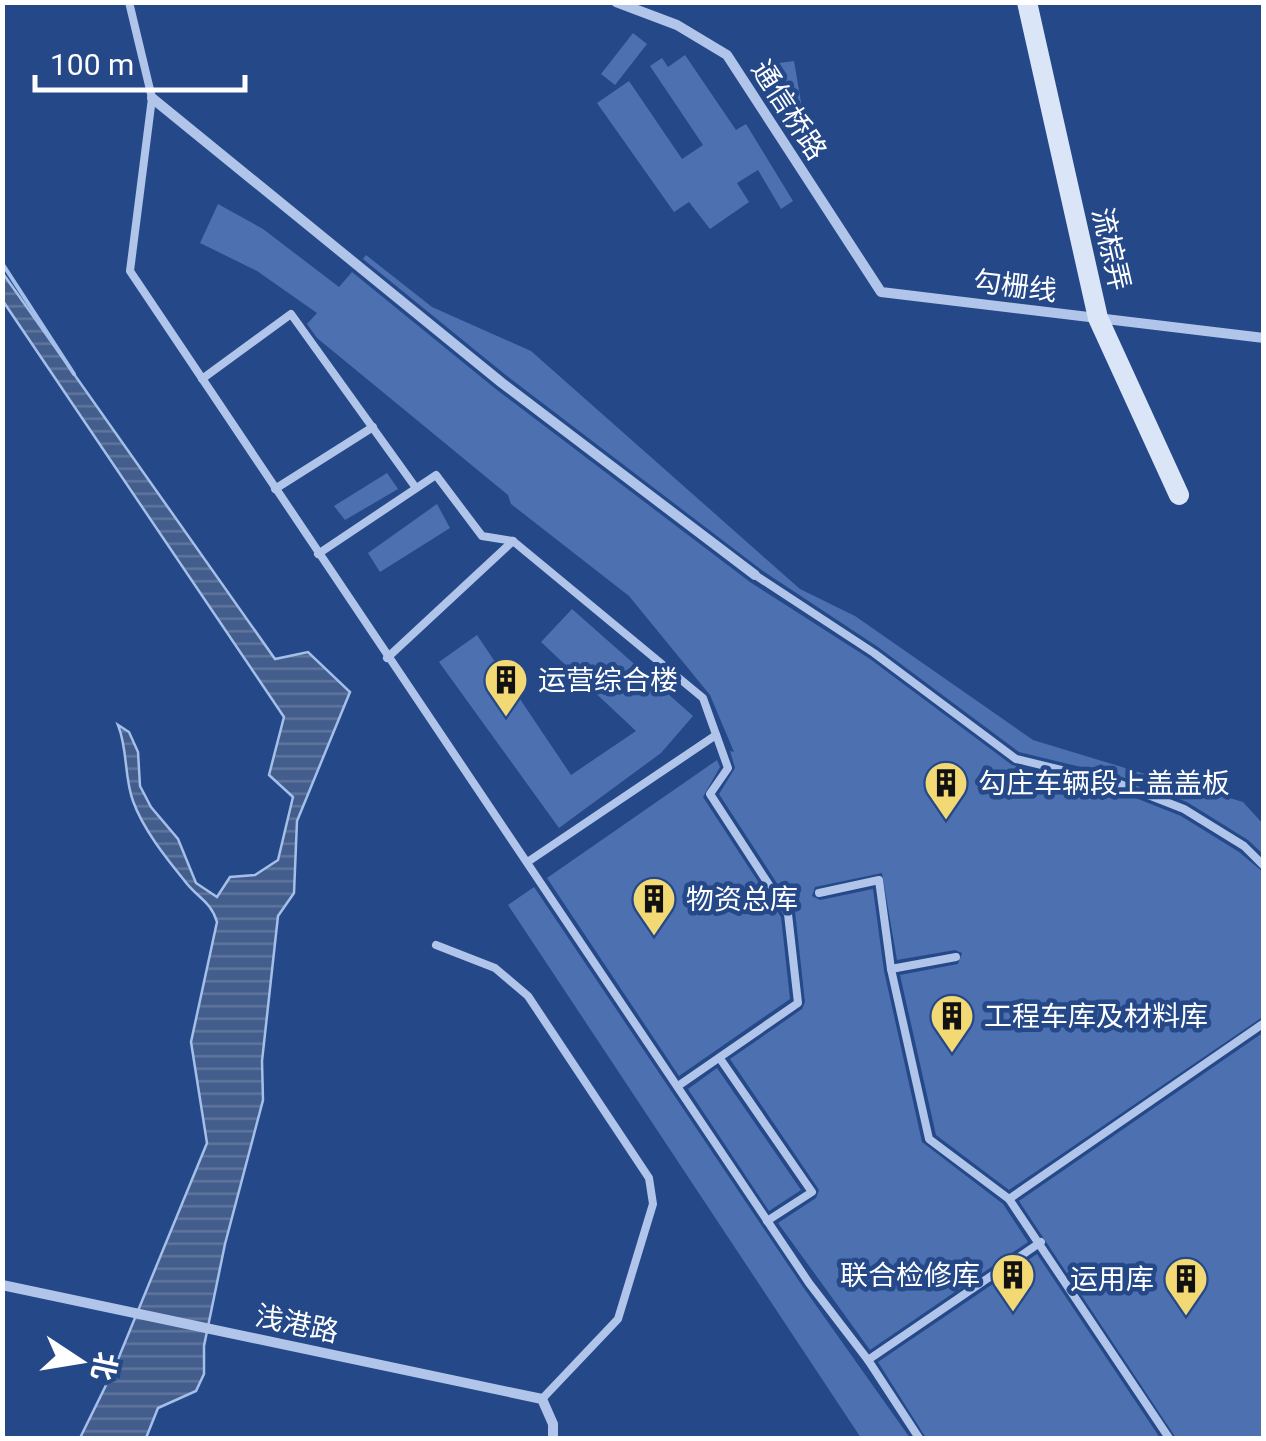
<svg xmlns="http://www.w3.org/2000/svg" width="1266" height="1441" font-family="Roboto,'Noto Sans SC',sans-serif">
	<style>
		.water { fill: url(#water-rules); stroke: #a4bfea; stroke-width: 2.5 }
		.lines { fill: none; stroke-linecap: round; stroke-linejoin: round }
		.stream { stroke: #a4bfea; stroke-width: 4 }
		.building { fill: #4d71b0 }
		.lane { stroke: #b0c5e9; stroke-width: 8 }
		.street { stroke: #b0c5e9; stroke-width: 10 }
		.secondary { stroke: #dbe5f8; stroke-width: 20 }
		.labels { text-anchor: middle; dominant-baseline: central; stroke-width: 9; stroke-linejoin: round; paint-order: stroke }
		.street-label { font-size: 28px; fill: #fff; stroke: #244888 }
		.poi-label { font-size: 28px; fill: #fff; stroke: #244888; text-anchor: start }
	</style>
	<defs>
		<pattern id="water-rules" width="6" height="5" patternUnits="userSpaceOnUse" patternTransform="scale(2.5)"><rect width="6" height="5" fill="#435d8c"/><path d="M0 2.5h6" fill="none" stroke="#5f759d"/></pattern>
	</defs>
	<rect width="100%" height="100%" fill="#244888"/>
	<path class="water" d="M 2,272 L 275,659 L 308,652 L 350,692 L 297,821 L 294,893 L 278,916 L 262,1061 L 263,1100 L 225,1244 L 204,1346 L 204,1374 L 196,1391 L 158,1408 L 146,1438 L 80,1438 L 114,1369 L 207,1143 L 191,1042 L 217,922 C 211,901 196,897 184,880 C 166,858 143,829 133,801 C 124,777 128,750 118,725 L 129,732 L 138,752 L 140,786 L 151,807 L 178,839 L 196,883 L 217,897 L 230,877 L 255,875 L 278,860 L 293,797 L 269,775 L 284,717 L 3,301 Z"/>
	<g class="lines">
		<path class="stream" d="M 2,263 L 74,374"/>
	</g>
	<g class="building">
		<path d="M 633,33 L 647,44 L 615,85 L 601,74 Z"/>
		<path d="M 685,55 L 736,130 L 746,124 L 793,201 L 781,209 L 758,170 L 737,183 L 749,202 L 710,229 L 689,202 L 674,212 L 597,103 L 629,81 L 682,159 L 703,145 L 650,66 L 662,58 L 668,67 Z"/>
		<path d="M 794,61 L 802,108 L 787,111 L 779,63 Z"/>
		<path d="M 218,204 L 263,229 L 339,287 L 352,272 L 497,390 L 750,582 L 870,659 L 1012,765 L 1118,791 L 1181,816 L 1239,852 L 1264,873 L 1264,1016 L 1009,1190 L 936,1135 L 900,975 L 958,964 L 962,953 L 955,950 L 897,960 L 882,873 L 815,887 L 812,896 L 820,900 L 873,889 L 884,971 L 922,1142 L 1003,1204 L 1028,1242 L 870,1350 L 778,1223 L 816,1198 L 819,1190 L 730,1059 L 802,1009 L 805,1002 L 795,911 L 719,794 L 735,768 L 730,751 L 734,752 L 710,695 L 629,596 L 511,504 L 508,495 L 317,338 L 307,324 L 317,313 L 257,271 L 200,243 Z"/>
		<path d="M 366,255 L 432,307 L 531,351 L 800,589 L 855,616 L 1033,740 L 1145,774 L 1159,785 L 1193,787 L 1243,802 L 1264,825 L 1264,855 L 1248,840 L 1187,802 L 1122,777 L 1019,752 L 878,647 L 763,571 L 507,376 L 363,259 Z"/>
		<path d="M 387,473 L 398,489 L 345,520 L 334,506 Z"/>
		<path d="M 437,504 L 450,528 L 380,572 L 368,553 Z"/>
		<path d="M 572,609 L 693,716 L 661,753 L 559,828 L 439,662 L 477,635 L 571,775 L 636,731 L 541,642 Z"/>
		<path d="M 717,760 L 720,767 L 703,797 L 781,917 L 790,999 L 679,1076 L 547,878 Z"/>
		<path d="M 534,887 L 803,1287 L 910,1438 L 861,1438 L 508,905 Z"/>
		<path d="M 1264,1032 L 1264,1438 L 1176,1438 L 1019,1201 Z"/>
		<path d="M 717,1068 L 801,1190 L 769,1211 L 688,1089 Z"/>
		<path d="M 1037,1254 L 1160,1438 L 926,1438 L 878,1362 Z"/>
	</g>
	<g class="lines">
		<g class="lane">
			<path d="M 129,2 L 152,98 L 130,271 L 809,1283 L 868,1360"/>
			<path d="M 202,379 L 291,314 L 416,488"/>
			<path d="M 275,489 L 373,427"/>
			<path d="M 318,554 L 436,475 L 482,536 L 513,541"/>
			<path d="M 755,575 L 874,653 L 1016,759 L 1120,784 L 1184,809 L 1244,846 L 1264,866"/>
			<path d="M 387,658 L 513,541 L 703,698 L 728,768 L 710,794 L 788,914 L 798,1003 L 678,1086"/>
			<path d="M 529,861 L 716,735"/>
			<path d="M 819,893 L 879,880 L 891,969 L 956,957"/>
			<path d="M 436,945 L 495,968 L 528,996 L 649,1178 L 653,1204 L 618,1319 L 542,1399"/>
			<path d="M 891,969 L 929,1139 L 1009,1199 L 1169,1438"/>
			<path d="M 721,1060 L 812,1192 L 767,1221"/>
			<path d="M 1009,1199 L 1264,1023"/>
			<path d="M 919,1438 L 868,1360 L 1041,1242"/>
		</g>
		<g class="street">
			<path d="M 616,2 L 677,25 L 727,55 L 881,292 L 1264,338"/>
			<path d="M 152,98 L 502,383 L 755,575"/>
			<path d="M 2,1285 L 542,1399 L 553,1424 L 553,1438"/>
		</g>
		<path class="secondary" d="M 1027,2 L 1098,318 L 1179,495"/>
	</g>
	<defs>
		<symbol id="building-pin" viewBox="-11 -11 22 30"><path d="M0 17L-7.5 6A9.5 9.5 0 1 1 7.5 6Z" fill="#f3d974" stroke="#244888"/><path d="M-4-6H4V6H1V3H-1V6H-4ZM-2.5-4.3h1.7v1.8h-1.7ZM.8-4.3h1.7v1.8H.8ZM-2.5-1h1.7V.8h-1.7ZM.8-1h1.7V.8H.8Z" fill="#111"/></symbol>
	</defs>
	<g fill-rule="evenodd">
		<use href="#building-pin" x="481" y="655" width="50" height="68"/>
		<use href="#building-pin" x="921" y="758" width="50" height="68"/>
		<use href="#building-pin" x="629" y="874" width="50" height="68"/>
		<use href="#building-pin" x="927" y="991" width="50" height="68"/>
		<use href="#building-pin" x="988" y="1250" width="50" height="68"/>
		<use href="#building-pin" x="1161" y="1254" width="50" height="68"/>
	</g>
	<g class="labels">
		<g class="street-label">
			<text transform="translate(789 110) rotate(57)">通信桥路</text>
			<text transform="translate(1111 249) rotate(77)">流棕弄</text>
			<text transform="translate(1015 286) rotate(7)">勾栅线</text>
			<text transform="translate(297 1324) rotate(12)">浅港路</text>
		</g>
		<g class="poi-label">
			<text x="538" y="680">运营综合楼</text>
			<text x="978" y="783">勾庄车辆段上盖盖板</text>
			<text x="686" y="899">物资总库</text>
			<text x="984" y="1016">工程车库及材料库</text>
			<text x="980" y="1275" text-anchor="end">联合检修库</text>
			<text x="1154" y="1279" text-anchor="end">运用库</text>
		</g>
	</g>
	<rect width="1266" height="1441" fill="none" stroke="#ffffff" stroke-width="10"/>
	<g transform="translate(80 1361) rotate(102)" stroke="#244888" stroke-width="8" paint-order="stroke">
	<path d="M0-8L18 38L0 25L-18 38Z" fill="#ffffff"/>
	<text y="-15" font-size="28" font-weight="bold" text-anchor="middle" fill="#ffffff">北</text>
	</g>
	<path d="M35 75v15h210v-15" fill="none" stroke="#ffffff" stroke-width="5"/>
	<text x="50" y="75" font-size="30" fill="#ffffff" stroke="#244888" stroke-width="8" paint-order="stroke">100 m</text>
</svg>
